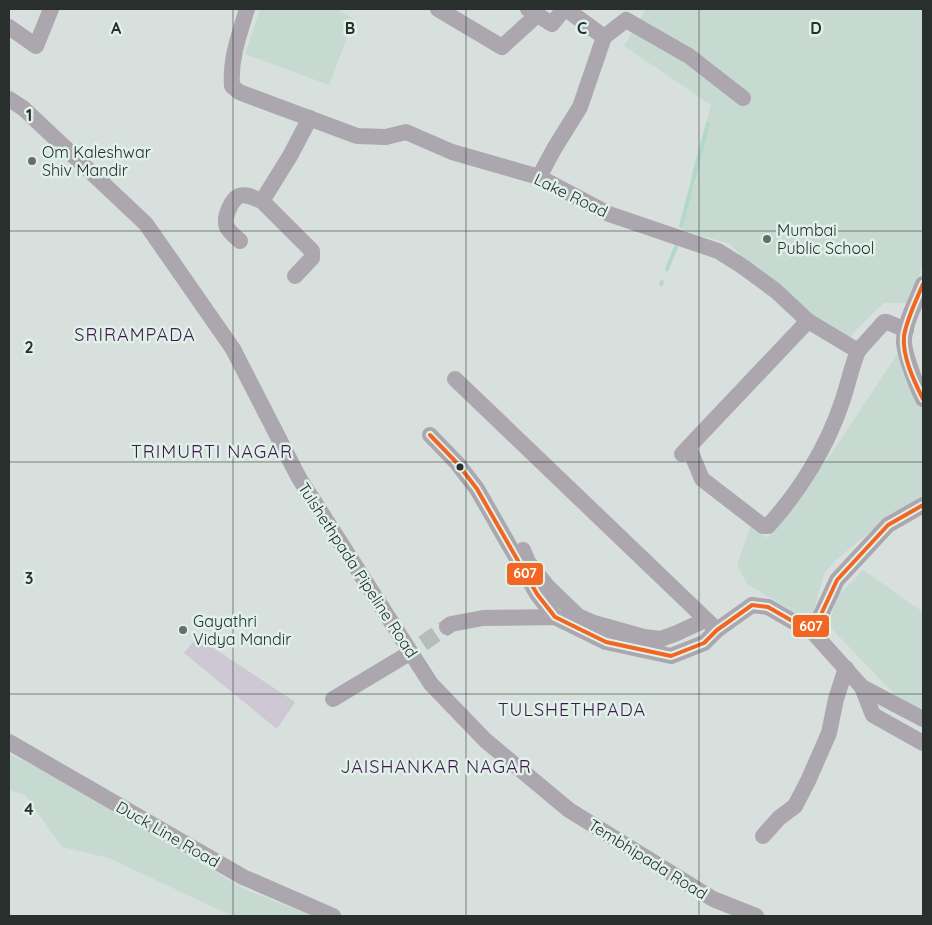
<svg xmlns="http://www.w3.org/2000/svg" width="932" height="925" font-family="Quicksand,sans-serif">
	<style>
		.built { fill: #c7dad2 }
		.green { fill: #cec7d4 }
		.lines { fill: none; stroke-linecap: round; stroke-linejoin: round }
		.stream { stroke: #b3d8c9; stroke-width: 4 }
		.minor-tunnel { stroke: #b4bdb9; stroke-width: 16; stroke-dasharray: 16 8; stroke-linecap: butt }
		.minor { stroke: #aca6af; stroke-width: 16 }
		.bus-1-casing { stroke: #e0f1ea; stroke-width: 8 }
		.bus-1 { stroke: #f26522; stroke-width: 4 }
		.grid { fill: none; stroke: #292f2d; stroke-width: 1; stroke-opacity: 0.55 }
		.poi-dot { fill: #666d6a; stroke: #e0f1ea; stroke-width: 2 }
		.bus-dot { fill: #292f2d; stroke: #e0f1ea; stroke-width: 2 }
		.labels { text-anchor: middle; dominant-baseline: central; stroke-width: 5; stroke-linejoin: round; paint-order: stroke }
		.poi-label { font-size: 16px; fill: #292f2d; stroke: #e0f1ea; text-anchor: start }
		.street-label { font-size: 16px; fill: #292f2d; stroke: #e0f1ea }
		.neighbourhood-label { font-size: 18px; letter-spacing: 1px; fill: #41184d; stroke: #e0f1ea }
		.grid-label { font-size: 16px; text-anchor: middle; font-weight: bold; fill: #292f2d; stroke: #e0f1ea; stroke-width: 5; stroke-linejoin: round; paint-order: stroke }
		.line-badge { stroke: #e0f1ea; stroke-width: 2 }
		.badge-label { font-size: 14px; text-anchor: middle; font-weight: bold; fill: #fff }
	</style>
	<rect width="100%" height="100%" fill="#d7e0dc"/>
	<g class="built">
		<path d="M 260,9 L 337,9 L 354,19 L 329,85 L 245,54 Z"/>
		<path d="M 646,9 L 923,9 L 923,265 L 909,303 L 884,303 L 857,329 L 850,338 L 775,292 L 730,244 L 683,230 L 684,217 L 697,177 L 691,176 L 711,105 L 624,46 Z"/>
		<path d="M 900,350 L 923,408 L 923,499 L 892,513 L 836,560 L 824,574 L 812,617 L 806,619 L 747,584 L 737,565 L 751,525 L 768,538 L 833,451 Z"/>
		<path d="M 863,570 L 923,612 L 923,715 L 899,699 L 829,626 L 836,598 Z"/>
		<path d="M 9,754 L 42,770 L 246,890 L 313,916 L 232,916 L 109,858 L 62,847 L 25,795 L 9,790 Z"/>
	</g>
	<path class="green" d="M 197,637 L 295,702 L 277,729 L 184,653 Z"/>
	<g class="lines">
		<g class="stream">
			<path d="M 681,226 L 708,124"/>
			<path d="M 667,269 L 676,247"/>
			<path d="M 661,284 L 662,282"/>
		</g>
		<path class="minor-tunnel" d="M 403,657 L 447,627"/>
		<g class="minor">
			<path d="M 247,9 C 239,35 230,59 232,86 L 239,92 L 357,136 L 386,137 L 406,132 L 452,152 L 539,177 L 609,214 L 718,251 L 742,266 L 776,291 L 808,321 L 858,351 L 884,322 L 887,322 L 906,330"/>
			<path d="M 438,9 L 502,47 L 537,15"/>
			<path d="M 528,9 L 552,24 L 564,9"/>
			<path d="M 9,27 L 36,46 L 51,9"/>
			<path d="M 604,37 L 626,20 L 689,56 L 743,98"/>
			<path d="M 9,99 L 23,108 L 146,224 L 233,349 L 299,478 L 431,684 L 485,740 L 569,810 L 713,899 L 756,916"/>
			<path d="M 539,177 L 554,149 L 580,107 L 604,37 L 566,9"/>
			<path d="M 240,241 C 236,237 229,232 227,227 C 223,218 231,200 239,196 C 247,193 255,199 262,201"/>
			<path d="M 295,276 L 312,258 L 312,251 L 262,201 L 290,156 L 310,118"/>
			<path d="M 923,284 C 917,300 903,326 904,343 C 905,356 917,387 923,399"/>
			<path d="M 455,379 L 717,630"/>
			<path d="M 430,435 L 457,463 L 477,489 L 537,594 L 555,617"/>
			<path d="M 689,448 L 702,479 L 763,526 L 768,526 C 800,491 827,447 842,402 C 848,385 851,368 858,351"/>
			<path d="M 682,454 L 808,321"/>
			<path d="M 523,550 L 528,562 L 547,586 L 578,616 L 594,623 L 644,637 L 661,639 L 677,633 L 705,620"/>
			<path d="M 447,627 L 451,624 L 483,618 L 555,617 L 606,642 L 671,656 L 704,643 L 717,630 L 752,605 L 768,607 L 794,622 L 809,628 L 862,687 L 873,715 L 923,743"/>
			<path d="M 809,628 L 818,621 L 837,580 L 888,525 L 923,505"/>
			<path d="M 862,687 L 923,719"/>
			<path d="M 333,699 L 403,657"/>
			<path d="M 9,742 L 243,877 L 333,916"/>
			<path d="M 763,836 L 779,818 L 795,806 L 808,781 L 829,733 L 836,699 L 846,668"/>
		</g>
		<defs>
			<g id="bus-1">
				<path d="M 923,284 C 916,301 907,318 904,336 C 902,356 914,381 923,399"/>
				<path d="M 430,435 L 457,463 L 477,489 L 537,594 L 555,617 L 606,642 L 671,656 L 704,643 L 717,630 L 752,605 L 768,607 L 794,622 L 809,628 L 818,621 L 837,580 L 888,525 L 923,505"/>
			</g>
		</defs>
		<use href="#bus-1" class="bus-1-casing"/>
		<use href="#bus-1" class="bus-1"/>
	</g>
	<path class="grid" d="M 233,9 L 233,916M 466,9 L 466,916M 699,9 L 699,916M 9,231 L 923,231M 9,462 L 923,462M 9,694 L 923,694"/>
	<g class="poi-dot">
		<circle cx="32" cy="161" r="5"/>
		<circle cx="767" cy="239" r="5"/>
		<circle cx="183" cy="630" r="5"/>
	</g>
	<circle class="bus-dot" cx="460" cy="467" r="4.5"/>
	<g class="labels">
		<g class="poi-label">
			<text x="42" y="152">Om Kaleshwar<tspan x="42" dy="18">Shiv Mandir</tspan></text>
			<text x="777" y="230">Mumbai<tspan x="777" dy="18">Public School</tspan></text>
			<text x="193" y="621">Gayathri<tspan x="193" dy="18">Vidya Mandir</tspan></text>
		</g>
		<g class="street-label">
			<text transform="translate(571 195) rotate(26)">Lake Road</text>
			<text transform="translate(358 570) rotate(57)">Tulshethpada Pipeline Road</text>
			<text transform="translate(168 834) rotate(30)">Duck Line Road</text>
			<text transform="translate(648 859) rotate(32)">Tembhipada Road</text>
		</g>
		<g class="neighbourhood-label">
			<text x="135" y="334">SRIRAMPADA</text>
			<text x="212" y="451">TRIMURTI NAGAR</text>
			<text x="572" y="709">TULSHETHPADA</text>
			<text x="436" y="766">JAISHANKAR NAGAR</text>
		</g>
	</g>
	<g class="grid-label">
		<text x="116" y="34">A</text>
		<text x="350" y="34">B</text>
		<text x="582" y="34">C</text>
		<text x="816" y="34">D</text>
		<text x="29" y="121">1</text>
		<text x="29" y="353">2</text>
		<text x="29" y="584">3</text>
		<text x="29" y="815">4</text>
	</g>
	<g class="line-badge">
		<rect x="506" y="562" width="38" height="24" rx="5" fill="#f26522"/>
		<rect x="792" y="614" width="38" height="24" rx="5" fill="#f26522"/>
	</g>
	<g class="badge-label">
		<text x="525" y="578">607</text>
		<text x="811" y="631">607</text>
	</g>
	<rect width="932" height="925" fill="none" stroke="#292f2d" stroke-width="20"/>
</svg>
